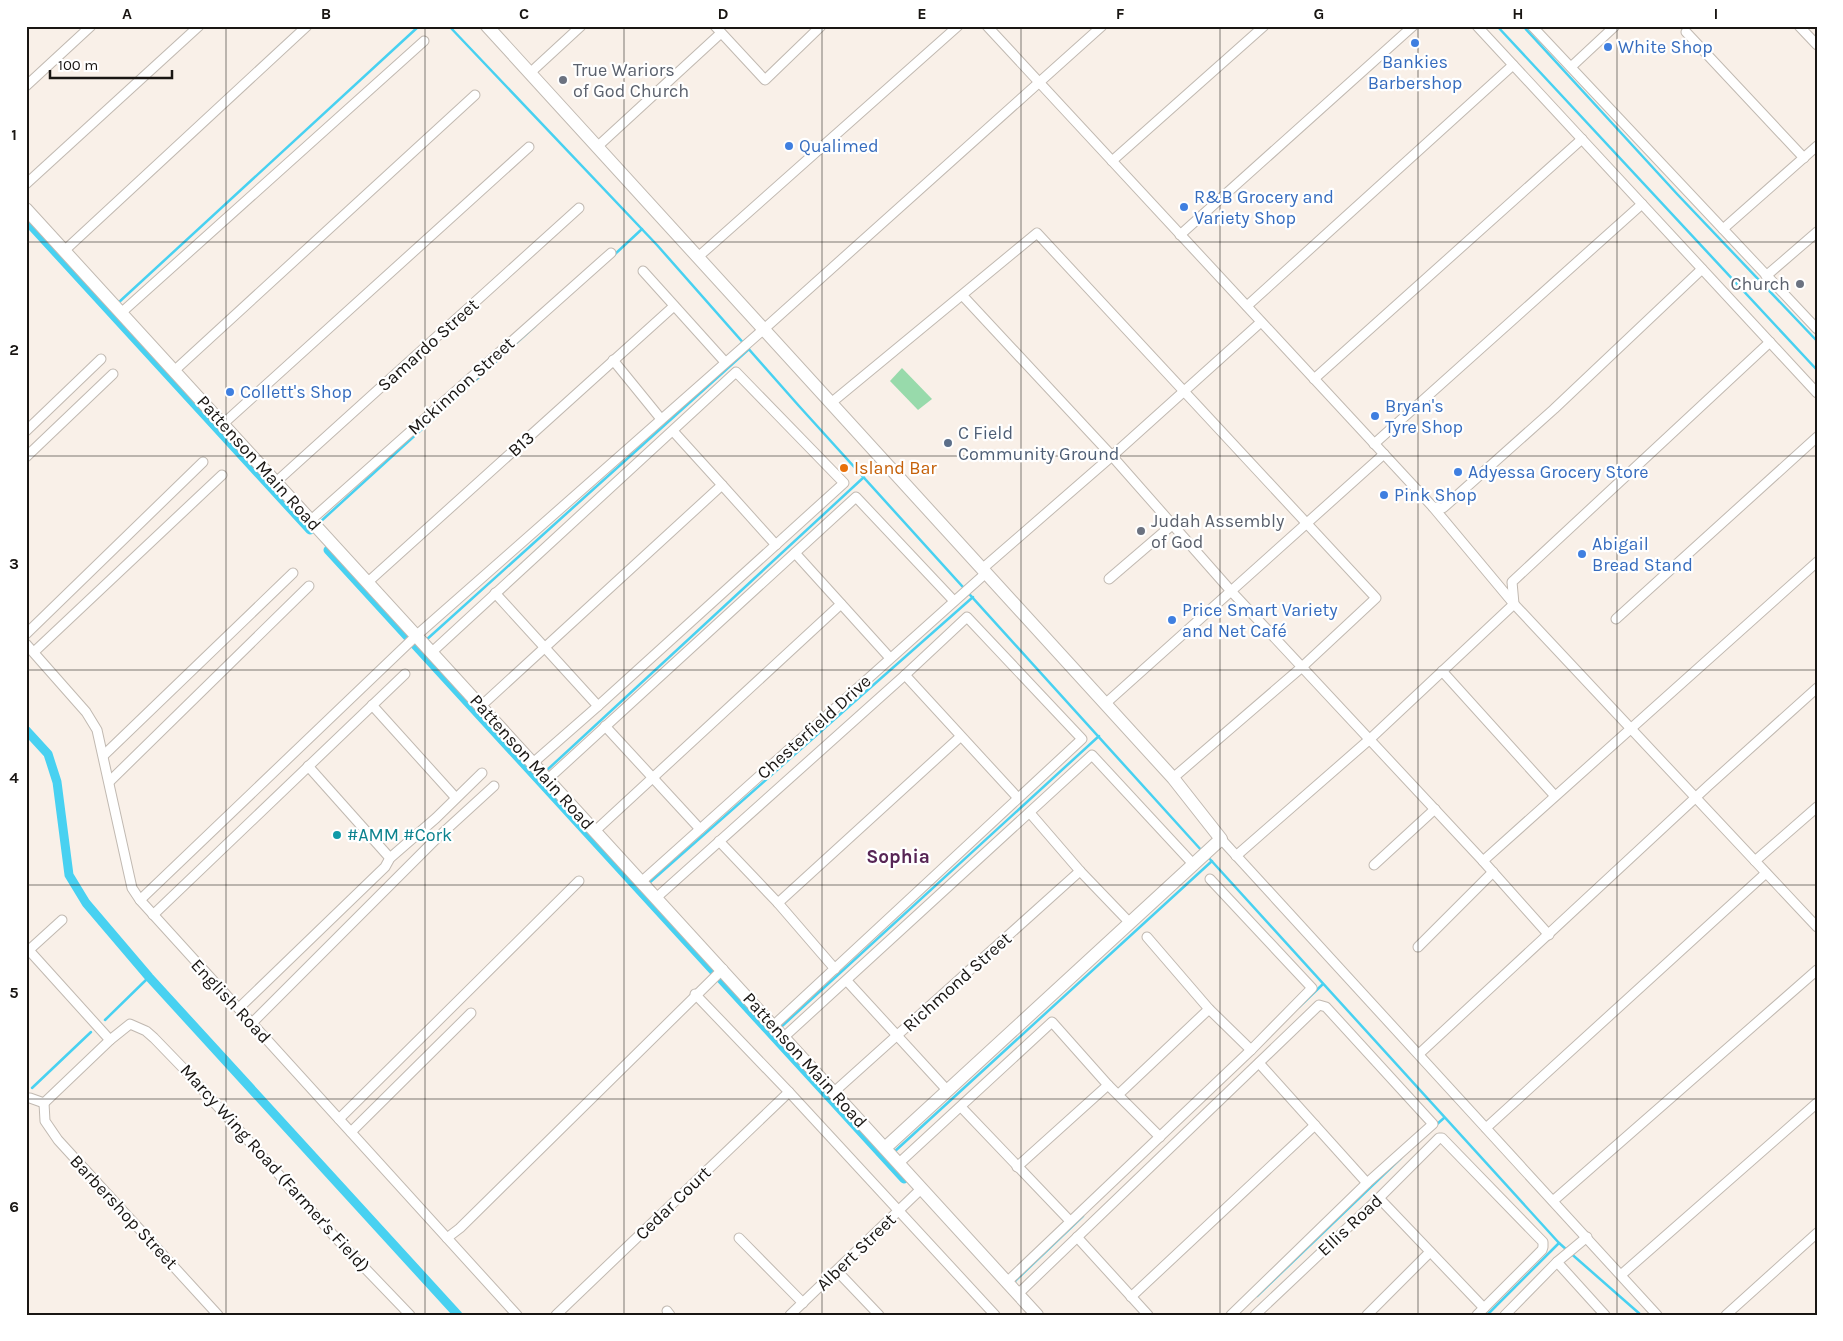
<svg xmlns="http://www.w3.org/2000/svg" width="1843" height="1341" font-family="Karla,sans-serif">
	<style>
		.green { fill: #98daab }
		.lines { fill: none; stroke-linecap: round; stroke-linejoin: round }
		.stream { stroke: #48d1f1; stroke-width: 2.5 }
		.canal { stroke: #48d1f1; stroke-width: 9 }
		.street-casing { stroke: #c1b9b1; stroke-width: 11 }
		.secondary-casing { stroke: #c1b9b1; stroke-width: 14 }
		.street { stroke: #fff; stroke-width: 9 }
		.secondary { stroke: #fff; stroke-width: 12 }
		.grid { fill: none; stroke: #191613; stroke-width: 1; stroke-opacity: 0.55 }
		.shop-dot { fill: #3f7fe0; stroke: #fff; stroke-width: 2 }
		.worship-dot { fill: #6b7280; stroke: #fff; stroke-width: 2 }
		.service-dot { fill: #5c6f8a; stroke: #fff; stroke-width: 2 }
		.food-dot { fill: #e8710a; stroke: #fff; stroke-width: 2 }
		.culture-dot { fill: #0f9aa8; stroke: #fff; stroke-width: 2 }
		.labels { text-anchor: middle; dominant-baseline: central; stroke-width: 4.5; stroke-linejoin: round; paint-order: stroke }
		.shop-label { font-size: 18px; fill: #366cbe; stroke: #fff; text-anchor: start }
		.worship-label { font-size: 18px; fill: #5b616d; stroke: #fff; text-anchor: start }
		.street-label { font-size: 18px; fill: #191613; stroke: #fff }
		.service-label { font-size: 18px; fill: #4e5e75; stroke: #fff; text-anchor: start }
		.food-label { font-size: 18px; fill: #c56008; stroke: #fff; text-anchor: start }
		.culture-label { font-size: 18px; fill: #0d838f; stroke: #fff; text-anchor: start }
		.neighbourhood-label { font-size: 19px; font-weight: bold; fill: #572555; stroke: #fff }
		.neatline { fill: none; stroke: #191613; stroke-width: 2 }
		.grid-label { font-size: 16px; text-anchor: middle; font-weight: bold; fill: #191613 }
	</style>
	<rect width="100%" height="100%" fill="#f9f0e8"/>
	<path class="green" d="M 902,368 L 932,399 L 918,410 L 890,381 Z"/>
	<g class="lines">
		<g class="stream">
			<path d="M 449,26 L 657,245 L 799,406 L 1202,851"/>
			<path d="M 1497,26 L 1817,370"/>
			<path d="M 1523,26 L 1678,195 L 1817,341"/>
			<path d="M 613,256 L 642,229"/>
			<path d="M 118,303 L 419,26"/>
			<path d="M 319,523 L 535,326"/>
			<path d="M 425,641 L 749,349"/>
			<path d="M 546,771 L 864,477"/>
			<path d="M 1208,857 L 1559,1243 L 1641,1315"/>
			<path d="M 648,884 L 973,597"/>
			<path d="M 1299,1007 L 1323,984"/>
			<path d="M 105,1020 L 149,977"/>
			<path d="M 781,1027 L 1099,736"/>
			<path d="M 32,1088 L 91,1032"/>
			<path d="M 1436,1125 L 1444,1118"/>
			<path d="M 894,1152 L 1212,861"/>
			<path d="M 1013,1283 L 1083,1216"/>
			<path d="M 1257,1296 L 1401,1158"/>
			<path d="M 1487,1315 L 1559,1243"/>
		</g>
		<g class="canal">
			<path d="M 26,220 L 310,530"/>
			<path d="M 328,550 L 904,1179"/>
			<path d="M 26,730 L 48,754 L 57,782 L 69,875 L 86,903 L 149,977 L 458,1315"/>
		</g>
		<defs>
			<g id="street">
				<path d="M 715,26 L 765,80 L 821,26"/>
				<path d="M 987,26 L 1433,507 L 1514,604 L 1817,927"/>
				<path d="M 1477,26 L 1817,393"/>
				<path d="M 1532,26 L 1817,329"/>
				<path d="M 1799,26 L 1817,45"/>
				<path d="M 1686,32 L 1804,158"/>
				<path d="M 1571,67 L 1615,26"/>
				<path d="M 530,73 L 581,26"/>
				<path d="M 26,86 L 91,26"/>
				<path d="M 597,147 L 721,33"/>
				<path d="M 1112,161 L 1264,26"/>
				<path d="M 26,184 L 199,26"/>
				<path d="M 1723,229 L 1817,146"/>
				<path d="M 1180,235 L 1413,26"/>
				<path d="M 64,251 L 307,26"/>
				<path d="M 698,257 L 958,26"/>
				<path d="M 643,271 L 725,362"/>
				<path d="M 1766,276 L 1817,232"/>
				<path d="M 963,296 L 1112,456 L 1231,591 L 1483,861 L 1549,935"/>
				<path d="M 1247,306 L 1513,65"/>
				<path d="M 121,313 L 424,41"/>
				<path d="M 613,360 L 661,419"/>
				<path d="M 174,371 L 475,95"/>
				<path d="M 1314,379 L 1582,139"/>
				<path d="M 831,403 L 1037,233 L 1376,598 L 1302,667 L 1173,778"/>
				<path d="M 223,424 L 529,147"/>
				<path d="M 26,431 L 101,359"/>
				<path d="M 1374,444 L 1642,204"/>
				<path d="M 26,457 L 113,374"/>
				<path d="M 276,482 L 579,208"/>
				<path d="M 722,485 L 776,545"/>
				<path d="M 1433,507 L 1443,508 L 1554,409 L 1702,269"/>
				<path d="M 311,520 L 611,253"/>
				<path d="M 795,553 L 890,658"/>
				<path d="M 982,569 L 1112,456 L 1261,322"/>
				<path d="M 1109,579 L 1172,525"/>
				<path d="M 368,582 L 674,306"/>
				<path d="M 495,593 L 598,706"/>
				<path d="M 1616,619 L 1817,437"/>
				<path d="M 26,634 L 203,462"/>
				<path d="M 26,644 L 86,712 L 97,730 L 132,888 L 140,900 L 517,1315"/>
				<path d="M 34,652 L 222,475"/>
				<path d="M 432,652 L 736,372 L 844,483 L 598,706 L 533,763"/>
				<path d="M 1442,671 L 1555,796"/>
				<path d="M 905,675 L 1018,798"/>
				<path d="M 1105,704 L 1384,454"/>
				<path d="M 372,705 L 456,798"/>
				<path d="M 481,706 L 722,485 L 673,431"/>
				<path d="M 605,726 L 700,829"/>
				<path d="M 104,755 L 293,573"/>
				<path d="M 308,766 L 390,858"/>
				<path d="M 548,779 L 856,497 L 954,601"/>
				<path d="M 110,781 L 309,586"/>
				<path d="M 1030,813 L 1080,871 L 1130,923"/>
				<path d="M 595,831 L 841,604"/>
				<path d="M 1221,839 L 1657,1315"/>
				<path d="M 719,841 L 778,903 L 835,969"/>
				<path d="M 1236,856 L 1370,739 L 1514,604 L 1512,582 L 1770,342"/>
				<path d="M 1483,861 L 1817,562"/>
				<path d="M 1755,861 L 1817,807"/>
				<path d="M 1374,865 L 1435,809"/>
				<path d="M 641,882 L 986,573"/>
				<path d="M 656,898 L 905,675 L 967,617 L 1082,739 L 773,1026"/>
				<path d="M 140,900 L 417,635 L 764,329 L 1102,26"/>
				<path d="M 778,903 L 960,737"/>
				<path d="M 153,915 L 405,674"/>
				<path d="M 1147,937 L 1209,1009 L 1251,1050"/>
				<path d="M 26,947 L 110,1040"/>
				<path d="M 1418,947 L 1493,872"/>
				<path d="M 29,950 L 62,920"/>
				<path d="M 847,981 L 947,1090"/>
				<path d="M 695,994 L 789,1092 L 995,1315"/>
				<path d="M 239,1008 L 385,867 L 390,858 L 436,818 L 482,773"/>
				<path d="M 252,1023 L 436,839 L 494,786"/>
				<path d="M 784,1037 L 1092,755 L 1194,865"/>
				<path d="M 1419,1054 L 1708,786 L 1817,688"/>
				<path d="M 1259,1063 L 1367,1183"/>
				<path d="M 834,1092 L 1080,871"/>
				<path d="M 1119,1094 L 1209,1009"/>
				<path d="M 26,1098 L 30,1098 L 44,1103"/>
				<path d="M 44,1103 L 110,1040 L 130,1024 L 146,1031 L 154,1038 L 184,1069 L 335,1237 L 410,1315"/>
				<path d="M 44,1103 L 45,1121 L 58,1140 L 218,1315"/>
				<path d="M 961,1107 L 1070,1221"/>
				<path d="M 339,1119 L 579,881"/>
				<path d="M 1486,1128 L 1766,873"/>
				<path d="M 351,1132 L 471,1013"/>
				<path d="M 899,1163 L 1052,1022 L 1108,1085 L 1160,1137"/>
				<path d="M 1017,1167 L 1108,1085"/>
				<path d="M 1379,1198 L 1484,1308"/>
				<path d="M 1553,1201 L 1817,970"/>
				<path d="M 1077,1237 L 1148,1315"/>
				<path d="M 447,1238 L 460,1228 L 723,969"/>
				<path d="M 739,1238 L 803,1303"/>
				<path d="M 1557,1262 L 1605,1315"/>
				<path d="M 837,1271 L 879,1315"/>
				<path d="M 1621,1275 L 1817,1103"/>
				<path d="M 1007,1282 L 1251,1050 L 1312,988 L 1210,879"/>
				<path d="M 1018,1294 L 1319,1005 L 1326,1007 L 1433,1124 L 1367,1183 L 1231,1315"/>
				<path d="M 1131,1297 L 1315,1125"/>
				<path d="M 667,1311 L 670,1315"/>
				<path d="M 556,1315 L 789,1092"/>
				<path d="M 790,1315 L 922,1188"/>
				<path d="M 1255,1315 L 1379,1198 L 1439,1138 L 1442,1138 L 1543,1242 L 1543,1247 L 1542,1250 L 1477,1315"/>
				<path d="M 1367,1315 L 1430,1252"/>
				<path d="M 1505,1315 L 1557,1262 L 1587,1237"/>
				<path d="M 1726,1315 L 1817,1233"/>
			</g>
			<g id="secondary">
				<path d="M 487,26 L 1173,778 L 1221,839 L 885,1148"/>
				<path d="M 26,209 L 1037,1315"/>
			</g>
		</defs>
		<use href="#street" class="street-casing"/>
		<use href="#secondary" class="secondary-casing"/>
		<use href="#street" class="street"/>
		<use href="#secondary" class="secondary"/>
	</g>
	<path class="grid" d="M 226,26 L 226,1315M 425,26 L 425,1315M 624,26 L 624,1315M 822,26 L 822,1315M 1021,26 L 1021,1315M 1220,26 L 1220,1315M 1418,26 L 1418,1315M 1617,26 L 1617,1315M 26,242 L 1817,242M 26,456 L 1817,456M 26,670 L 1817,670M 26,885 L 1817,885M 26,1099 L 1817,1099"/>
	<g class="shop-dot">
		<circle cx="1415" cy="43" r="5"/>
		<circle cx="1608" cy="47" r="5"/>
		<circle cx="789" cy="146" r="5"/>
		<circle cx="1184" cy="207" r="5"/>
		<circle cx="230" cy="392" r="5"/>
		<circle cx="1375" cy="416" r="5"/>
		<circle cx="1458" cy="472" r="5"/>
		<circle cx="1384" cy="495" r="5"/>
		<circle cx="1582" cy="554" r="5"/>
		<circle cx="1172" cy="620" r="5"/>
	</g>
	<g class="worship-dot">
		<circle cx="563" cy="80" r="5"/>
		<circle cx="1800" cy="284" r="5"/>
		<circle cx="1141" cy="531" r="5"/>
	</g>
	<circle class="service-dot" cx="948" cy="443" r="5"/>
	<circle class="food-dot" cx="844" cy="468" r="5"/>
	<circle class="culture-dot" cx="337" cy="835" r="5"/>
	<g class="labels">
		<g class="shop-label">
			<text x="1618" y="47">White Shop</text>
			<text x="1415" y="62" text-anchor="middle">Bankies<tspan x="1415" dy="21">Barbershop</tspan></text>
			<text x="799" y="146">Qualimed</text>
			<text x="1194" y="197">R&amp;B Grocery and<tspan x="1194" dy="21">Variety Shop</tspan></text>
			<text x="240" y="392">Collett's Shop</text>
			<text x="1385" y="406">Bryan's<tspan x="1385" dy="21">Tyre Shop</tspan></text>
			<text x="1468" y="472">Adyessa Grocery Store</text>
			<text x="1394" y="495">Pink Shop</text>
			<text x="1592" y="544">Abigail<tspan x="1592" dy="21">Bread Stand</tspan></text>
			<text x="1182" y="610">Price Smart Variety<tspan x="1182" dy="21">and Net Café</tspan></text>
		</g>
		<g class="worship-label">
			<text x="573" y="70">True Wariors<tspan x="573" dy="21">of God Church</tspan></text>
			<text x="1790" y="284" text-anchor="end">Church</text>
			<text x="1151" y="521">Judah Assembly<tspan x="1151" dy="21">of God</tspan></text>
		</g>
		<g class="street-label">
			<text transform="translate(428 345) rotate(-42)">Samardo Street</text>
			<text transform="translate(461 386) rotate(-42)">Mckinnon Street</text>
			<text transform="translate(521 444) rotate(-42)">B13</text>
			<text transform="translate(259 463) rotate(48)">Pattenson Main Road</text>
			<text transform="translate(814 727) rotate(-42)">Chesterfield Drive</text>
			<text transform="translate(532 762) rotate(48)">Pattenson Main Road</text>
			<text transform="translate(957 982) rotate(-42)">Richmond Street</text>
			<text transform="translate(231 1001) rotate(47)">English Road</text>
			<text transform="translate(805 1060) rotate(48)">Pattenson Main Road</text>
			<text transform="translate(275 1168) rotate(48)">Marcy Wing Road (Farmer's Field)</text>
			<text transform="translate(673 1203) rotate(-44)">Cedar Court</text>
			<text transform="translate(124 1212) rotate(47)">Barbershop Street</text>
			<text transform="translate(1350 1225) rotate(-43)">Ellis Road</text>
			<text transform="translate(856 1252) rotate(-44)">Albert Street</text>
		</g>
		<g class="service-label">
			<text x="958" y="433">C Field<tspan x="958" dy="21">Community Ground</tspan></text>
		</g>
		<g class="food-label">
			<text x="854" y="468">Island Bar</text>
		</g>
		<g class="culture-label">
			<text x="347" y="835">#AMM #Cork</text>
		</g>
		<g class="neighbourhood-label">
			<text x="898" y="857">Sophia</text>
		</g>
	</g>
	<rect width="1843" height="1341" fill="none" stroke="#ffffff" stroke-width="55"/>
	<path d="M50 70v8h122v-8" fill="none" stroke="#191613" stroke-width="2.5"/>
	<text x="58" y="70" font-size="15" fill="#191613" stroke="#ffffff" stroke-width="4" paint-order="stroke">100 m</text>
	<rect x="28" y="28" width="1788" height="1286" class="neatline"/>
	<g class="grid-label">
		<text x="127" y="19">A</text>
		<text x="326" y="19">B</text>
		<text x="524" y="19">C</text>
		<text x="723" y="19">D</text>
		<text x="922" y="19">E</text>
		<text x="1120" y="19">F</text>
		<text x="1319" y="19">G</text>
		<text x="1518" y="19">H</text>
		<text x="1716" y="19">I</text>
		<text x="14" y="140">1</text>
		<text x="14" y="355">2</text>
		<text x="14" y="569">3</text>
		<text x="14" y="783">4</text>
		<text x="14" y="998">5</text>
		<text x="14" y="1212">6</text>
	</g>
</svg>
